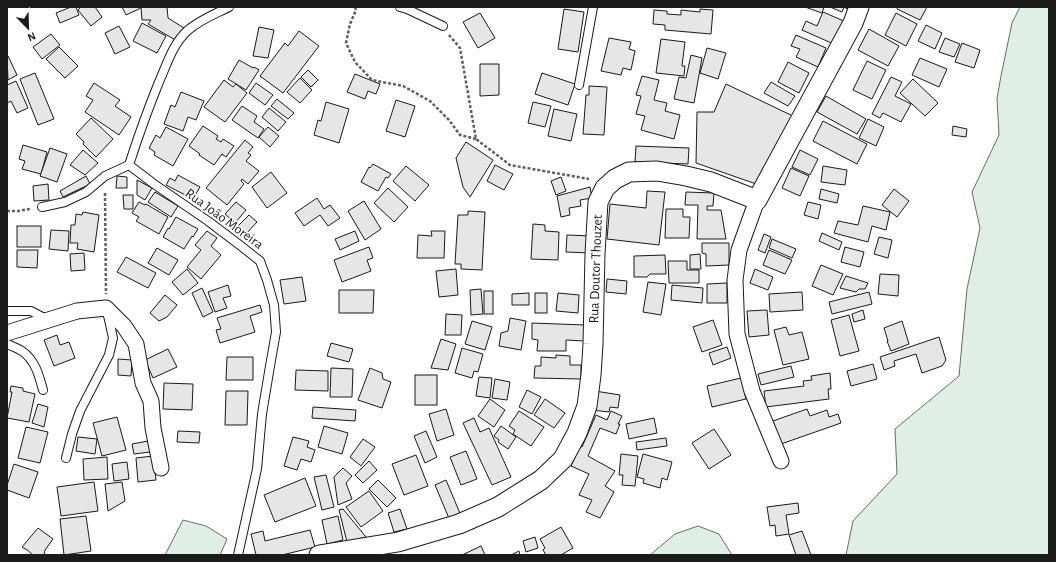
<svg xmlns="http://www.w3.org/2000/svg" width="1056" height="562" font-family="'Alegreya Sans',sans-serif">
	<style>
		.green { fill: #e0efe3; stroke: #6a6a6a }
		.building { fill: #e6e6e6; stroke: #1a1a1a }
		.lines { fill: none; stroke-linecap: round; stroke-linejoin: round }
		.service-casing { stroke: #1a1a1a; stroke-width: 10 }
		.minor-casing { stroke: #1a1a1a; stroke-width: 17 }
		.tertiary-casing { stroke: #1a1a1a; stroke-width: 21 }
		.path { stroke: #5f5f5f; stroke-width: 2.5; stroke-dasharray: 3 2; stroke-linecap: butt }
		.service { stroke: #fff; stroke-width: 8 }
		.minor { stroke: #fff; stroke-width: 15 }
		.tertiary { stroke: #fff; stroke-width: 19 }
		.labels { text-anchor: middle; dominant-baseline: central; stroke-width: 3; stroke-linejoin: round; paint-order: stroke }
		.street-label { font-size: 14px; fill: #1a1a1a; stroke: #fff }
	</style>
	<rect width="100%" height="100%" fill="#fff"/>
	<g class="green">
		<path d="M 1020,7 L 1049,7 L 1049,555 L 846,555 L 853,521 L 897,474 L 895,429 L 959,376 L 967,289 L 980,228 L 972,192 L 999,135 L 997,98 L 1001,76 L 1012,23 Z"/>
		<path d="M 183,520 L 206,526 L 227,539 L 220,555 L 165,555 Z"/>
		<path d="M 698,526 L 719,534 L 732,555 L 650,555 L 675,534 Z"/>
	</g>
	<g class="building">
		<path d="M 71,7 L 76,7 L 79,15 L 60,23 L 56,13 Z"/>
		<path d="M 81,7 L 95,7 L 102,17 L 91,26 L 78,10 Z"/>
		<path d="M 122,7 L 140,7 L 141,8 L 126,15 Z"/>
		<path d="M 141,7 L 167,7 L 168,18 L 184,28 L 177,41 L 148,24 L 151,20 L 142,20 Z"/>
		<path d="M 805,7 L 824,7 L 822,13 Z"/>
		<path d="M 830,7 L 850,7 L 849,10 L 844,7 L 842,12 Z"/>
		<path d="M 898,7 L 927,7 L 920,20 L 897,9 Z"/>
		<path d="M 564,9 L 584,12 L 578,52 L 558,49 Z"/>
		<path d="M 700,9 L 713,10 L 711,34 L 665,30 L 665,25 L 653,24 L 654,10 L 667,11 L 667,14 L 681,15 L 681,10 L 700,12 Z"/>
		<path d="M 823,12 L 846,22 L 836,45 L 802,30 L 806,21 L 817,26 Z"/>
		<path d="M 480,13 L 495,38 L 478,48 L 463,22 Z"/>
		<path d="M 896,13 L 917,24 L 906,46 L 885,35 Z"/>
		<path d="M 142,23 L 166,36 L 157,53 L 133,41 Z"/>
		<path d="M 926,25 L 942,33 L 935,49 L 918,41 Z"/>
		<path d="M 119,26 L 130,47 L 115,54 L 105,33 Z"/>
		<path d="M 259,27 L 274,30 L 268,58 L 253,56 Z"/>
		<path d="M 869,29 L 899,46 L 888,66 L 858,50 Z"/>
		<path d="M 299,31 L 319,46 L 283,93 L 260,76 L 285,43 L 288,46 Z"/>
		<path d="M 51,34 L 60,45 L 42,59 L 33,47 Z"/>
		<path d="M 796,35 L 826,48 L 818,67 L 796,57 L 800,49 L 791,46 Z"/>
		<path d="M 609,38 L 631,42 L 629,49 L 635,51 L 631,70 L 623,68 L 621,75 L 601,71 Z"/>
		<path d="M 945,38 L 960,44 L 954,57 L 939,52 Z"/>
		<path d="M 661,39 L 685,42 L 682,66 L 685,66 L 684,76 L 656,73 Z"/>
		<path d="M 962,43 L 980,50 L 974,68 L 955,62 Z"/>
		<path d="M 59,47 L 78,66 L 65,78 L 46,59 Z"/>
		<path d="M 707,48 L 726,53 L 718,79 L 700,73 Z"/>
		<path d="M 691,55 L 702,58 L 694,103 L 674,99 L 679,77 L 686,78 Z"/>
		<path d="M 7,56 L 8,56 L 17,75 L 8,80 Z"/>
		<path d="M 920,58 L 947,69 L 939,87 L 912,75 Z"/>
		<path d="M 239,60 L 253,68 L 254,67 L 259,70 L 246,90 L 228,79 Z"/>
		<path d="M 867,61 L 886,70 L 872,99 L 853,90 Z"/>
		<path d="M 788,62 L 809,73 L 799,93 L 778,82 Z"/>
		<path d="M 480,64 L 499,64 L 499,95 L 480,96 Z"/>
		<path d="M 308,70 L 318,80 L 311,87 L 301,77 Z"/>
		<path d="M 35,73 L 54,119 L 38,125 L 20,79 Z"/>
		<path d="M 542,73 L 575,84 L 568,105 L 535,94 Z"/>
		<path d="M 355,74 L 380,84 L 376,94 L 368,91 L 365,99 L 347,92 Z"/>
		<path d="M 642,76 L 659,80 L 654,100 L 667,103 L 665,111 L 680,115 L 674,139 L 641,130 L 645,116 L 636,114 L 641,96 L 636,95 Z"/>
		<path d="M 891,77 L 902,82 L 895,96 L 911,104 L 901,122 L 883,113 L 880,118 L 872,114 Z"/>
		<path d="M 300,78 L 312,90 L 300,103 L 287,92 Z"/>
		<path d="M 913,79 L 938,103 L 925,116 L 900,93 Z"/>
		<path d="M 224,80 L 233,87 L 236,84 L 247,93 L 225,122 L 204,107 Z"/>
		<path d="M 16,81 L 28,108 L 17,113 L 11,101 L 7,103 L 7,85 Z"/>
		<path d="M 771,82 L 795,96 L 788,106 L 764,93 Z"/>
		<path d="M 94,83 L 120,100 L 115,106 L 131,117 L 119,135 L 85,112 L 93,100 L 86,96 Z"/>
		<path d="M 256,83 L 273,95 L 265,105 L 249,93 Z"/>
		<path d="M 726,84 L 795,117 L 759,185 L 696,163 L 697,112 L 714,112 Z"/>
		<path d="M 589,86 L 607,87 L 604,135 L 583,134 L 586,95 L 589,95 Z"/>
		<path d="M 181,92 L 204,101 L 196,120 L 188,117 L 183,131 L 164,124 L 171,105 L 175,107 Z"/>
		<path d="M 826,96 L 866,119 L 857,134 L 817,112 Z"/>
		<path d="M 277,99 L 294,113 L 288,119 L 271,106 Z"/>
		<path d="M 396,100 L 415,106 L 405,137 L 386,131 Z"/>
		<path d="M 326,102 L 349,109 L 339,143 L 314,135 L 318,120 L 321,121 Z"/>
		<path d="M 533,102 L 551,106 L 545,127 L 528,123 Z"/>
		<path d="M 242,106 L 257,116 L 254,122 L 264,129 L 258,138 L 232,120 Z"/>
		<path d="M 269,108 L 286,122 L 278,131 L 262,117 Z"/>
		<path d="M 554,109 L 577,114 L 571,141 L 548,136 Z"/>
		<path d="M 91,118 L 113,139 L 96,157 L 83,144 L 84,142 L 76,134 Z"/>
		<path d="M 868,119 L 884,127 L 876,146 L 859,138 Z"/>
		<path d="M 823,121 L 867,144 L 857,164 L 813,141 Z"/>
		<path d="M 203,126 L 218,136 L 216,139 L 221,142 L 223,139 L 234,146 L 226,157 L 222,154 L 214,165 L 199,155 L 200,154 L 189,146 Z"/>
		<path d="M 953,126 L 967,129 L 966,137 L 952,135 Z"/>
		<path d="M 166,127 L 188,139 L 173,166 L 154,155 L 155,152 L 149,148 L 156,135 L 160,138 Z"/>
		<path d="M 268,127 L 279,136 L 270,147 L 259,137 Z"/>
		<path d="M 245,140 L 253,147 L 248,153 L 251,155 L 246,161 L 259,171 L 248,184 L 242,179 L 241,181 L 244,184 L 227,205 L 206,188 Z"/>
		<path d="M 466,142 L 493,160 L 470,197 L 463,187 L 456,158 Z"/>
		<path d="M 23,145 L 47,152 L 41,174 L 22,169 L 25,161 L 19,159 Z"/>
		<path d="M 636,146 L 689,148 L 688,164 L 635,162 Z"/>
		<path d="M 50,148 L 67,154 L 57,182 L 40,176 Z"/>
		<path d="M 83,150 L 98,163 L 85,175 L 70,165 Z"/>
		<path d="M 800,150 L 818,159 L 810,175 L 792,167 Z"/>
		<path d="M 373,164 L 391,174 L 388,178 L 386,177 L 378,191 L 361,182 L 369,167 L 370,168 Z"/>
		<path d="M 495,165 L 513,174 L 504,190 L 487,181 Z"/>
		<path d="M 406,166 L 429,185 L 415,201 L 393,181 Z"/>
		<path d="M 823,166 L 847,170 L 845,185 L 821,182 Z"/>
		<path d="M 791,168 L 809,176 L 800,196 L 782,188 Z"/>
		<path d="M 271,172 L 287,193 L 267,208 L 252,187 Z"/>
		<path d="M 178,175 L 200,187 L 193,199 L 166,185 L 170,178 L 175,181 Z"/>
		<path d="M 86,176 L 90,184 L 63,197 L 60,191 Z"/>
		<path d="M 117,176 L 127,177 L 127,188 L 116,188 Z"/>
		<path d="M 561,177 L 566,191 L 556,195 L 551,181 Z"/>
		<path d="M 137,180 L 152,188 L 145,200 L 137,195 Z"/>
		<path d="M 48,184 L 49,200 L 34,201 L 33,186 Z"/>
		<path d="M 590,187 L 592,198 L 580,200 L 581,206 L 569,208 L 570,215 L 561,217 L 557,196 Z"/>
		<path d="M 388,188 L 408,207 L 394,222 L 374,203 Z"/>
		<path d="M 821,189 L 839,194 L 837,203 L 819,199 Z"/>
		<path d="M 894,189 L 909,201 L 897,217 L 882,205 Z"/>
		<path d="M 647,191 L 665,192 L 659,245 L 607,239 L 610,204 L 646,208 Z"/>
		<path d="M 155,192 L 178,206 L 171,217 L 148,202 Z"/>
		<path d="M 686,192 L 714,193 L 713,206 L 707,206 L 707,210 L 721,210 L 726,239 L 697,239 L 698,205 L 685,205 Z"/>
		<path d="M 123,195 L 133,195 L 133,209 L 124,209 Z"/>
		<path d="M 317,198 L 324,209 L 330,205 L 340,218 L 328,226 L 320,215 L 304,226 L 295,213 Z"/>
		<path d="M 364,201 L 381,229 L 365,240 L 348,211 Z"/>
		<path d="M 139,202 L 145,205 L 146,204 L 168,217 L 159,234 L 136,221 L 139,217 L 132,213 Z"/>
		<path d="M 236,202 L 246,210 L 235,223 L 225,214 Z"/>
		<path d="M 808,202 L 821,205 L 818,219 L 804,215 Z"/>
		<path d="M 863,206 L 890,212 L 886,230 L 872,226 L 868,242 L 834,233 L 838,221 L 858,225 Z"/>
		<path d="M 666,209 L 683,209 L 683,217 L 690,217 L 689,238 L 665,238 Z"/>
		<path d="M 468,211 L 485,212 L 482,270 L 461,269 L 461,264 L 455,264 L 458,215 L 468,215 Z"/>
		<path d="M 83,212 L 99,215 L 94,252 L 77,249 L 78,243 L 70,243 L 71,225 L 75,225 L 76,214 L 82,215 Z"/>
		<path d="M 249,215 L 257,222 L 244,236 L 236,228 Z"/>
		<path d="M 176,217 L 198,229 L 193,237 L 192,236 L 184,249 L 163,237 L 168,228 L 169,229 Z"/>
		<path d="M 533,224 L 545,225 L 545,231 L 559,232 L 558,260 L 531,259 Z"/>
		<rect x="17" y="226" width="24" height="21"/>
		<path d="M 51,230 L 69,231 L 68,251 L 49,249 Z"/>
		<path d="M 207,231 L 217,238 L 211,246 L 221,255 L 201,279 L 187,267 L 201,250 L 195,245 Z"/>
		<path d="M 355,231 L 359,241 L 340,250 L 335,239 Z"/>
		<path d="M 431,231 L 445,231 L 444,258 L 417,258 L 418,235 L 432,236 Z"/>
		<path d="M 822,233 L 842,242 L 839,250 L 819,241 Z"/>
		<path d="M 764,234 L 771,237 L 765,253 L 758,250 Z"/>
		<path d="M 567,235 L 591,236 L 590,253 L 566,252 Z"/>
		<path d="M 879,237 L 892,240 L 888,258 L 874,254 Z"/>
		<path d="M 772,239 L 796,249 L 792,258 L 769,248 Z"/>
		<path d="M 702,243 L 729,243 L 729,265 L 706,266 L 706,254 L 702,253 Z"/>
		<path d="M 369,247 L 373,258 L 367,260 L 371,271 L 342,282 L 334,260 Z"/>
		<path d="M 845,247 L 864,252 L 860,267 L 841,262 Z"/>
		<path d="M 157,248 L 178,260 L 169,275 L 148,263 Z"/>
		<path d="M 17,250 L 38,250 L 37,268 L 17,267 Z"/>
		<path d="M 769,250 L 792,260 L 785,274 L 763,265 Z"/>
		<path d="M 84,253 L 85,270 L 71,271 L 70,254 Z"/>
		<path d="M 700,254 L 701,269 L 690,269 L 690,255 Z"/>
		<path d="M 665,255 L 666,274 L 650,274 L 647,277 L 634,277 L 634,256 Z"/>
		<path d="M 126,257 L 156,273 L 148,288 L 117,272 Z"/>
		<path d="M 668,261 L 687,261 L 687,270 L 699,270 L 699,283 L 669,283 Z"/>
		<path d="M 821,265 L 843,274 L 833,295 L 812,286 Z"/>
		<path d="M 187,269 L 198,283 L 183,295 L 172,282 Z"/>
		<path d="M 456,269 L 458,295 L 439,297 L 436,271 Z"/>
		<path d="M 755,269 L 773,277 L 768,290 L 750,283 Z"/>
		<path d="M 880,274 L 899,275 L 898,296 L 878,294 Z"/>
		<path d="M 846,276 L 868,283 L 865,289 L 859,289 L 856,292 L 840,288 Z"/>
		<path d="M 302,277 L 306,301 L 284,304 L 280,280 Z"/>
		<path d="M 607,279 L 627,281 L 626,294 L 606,292 Z"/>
		<path d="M 648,282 L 666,284 L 661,315 L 643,312 Z"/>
		<path d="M 727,283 L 727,303 L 707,303 L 707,284 Z"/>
		<path d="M 228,285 L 231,296 L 223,298 L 227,308 L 215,312 L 208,292 Z"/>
		<path d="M 672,285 L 703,288 L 702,303 L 671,300 Z"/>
		<path d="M 202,288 L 213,312 L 203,317 L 192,293 Z"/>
		<path d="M 481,289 L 483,314 L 471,315 L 470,290 Z"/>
		<path d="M 339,290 L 374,290 L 373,313 L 339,313 Z"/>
		<rect x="484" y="291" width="9" height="23"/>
		<path d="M 802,292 L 803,310 L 770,312 L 769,294 Z"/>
		<path d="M 869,292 L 872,304 L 832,314 L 829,302 Z"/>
		<path d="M 529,293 L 529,305 L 512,305 L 512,294 Z"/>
		<rect x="535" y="293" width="12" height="20"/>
		<path d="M 558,293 L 579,295 L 578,313 L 556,311 Z"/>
		<path d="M 165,295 L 177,305 L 167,317 L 159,321 L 150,313 Z"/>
		<path d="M 260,305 L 262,312 L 250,316 L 255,332 L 220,343 L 216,330 L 221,329 L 217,318 Z"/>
		<path d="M 767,310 L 769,335 L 749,337 L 747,311 Z"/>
		<path d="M 863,310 L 865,319 L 854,322 L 852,314 Z"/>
		<path d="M 446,314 L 462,315 L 461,335 L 445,335 Z"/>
		<path d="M 849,315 L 859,351 L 840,356 L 831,320 Z"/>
		<path d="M 510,318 L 526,321 L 521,350 L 499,346 L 501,333 L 508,331 Z"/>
		<path d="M 713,320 L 722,345 L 702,352 L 693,327 Z"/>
		<path d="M 472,321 L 492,327 L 485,350 L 465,344 Z"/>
		<path d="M 902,321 L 909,344 L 891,351 L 887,341 L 888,341 L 884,328 Z"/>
		<path d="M 532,323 L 585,325 L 585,341 L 566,340 L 566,351 L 537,351 L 538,340 L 532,339 Z"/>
		<path d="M 786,327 L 789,335 L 802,332 L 809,359 L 783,365 L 774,330 Z"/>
		<path d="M 57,335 L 60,345 L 69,342 L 75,358 L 54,366 L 44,340 Z"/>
		<path d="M 939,337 L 946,360 L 942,366 L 922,373 L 916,354 L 894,361 L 895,366 L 884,370 L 880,357 Z"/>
		<path d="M 441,339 L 456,344 L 448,370 L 431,368 Z"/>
		<path d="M 331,343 L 353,349 L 349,362 L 327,356 Z"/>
		<path d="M 727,347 L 731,358 L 713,365 L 709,353 Z"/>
		<path d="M 462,348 L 483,354 L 478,372 L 474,371 L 472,378 L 455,373 Z"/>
		<path d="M 168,349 L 177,367 L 153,378 L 145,360 Z"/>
		<path d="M 556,355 L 570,356 L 570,365 L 581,365 L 581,379 L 534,378 L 535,366 L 541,366 L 541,357 L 556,358 Z"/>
		<path d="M 227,357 L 253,357 L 253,380 L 226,380 Z"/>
		<path d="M 118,359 L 132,360 L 131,376 L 118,375 Z"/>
		<path d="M 873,364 L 877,379 L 851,386 L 847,371 Z"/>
		<path d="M 791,366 L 794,377 L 761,385 L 758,374 Z"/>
		<path d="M 331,368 L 353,369 L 352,397 L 330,397 Z"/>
		<path d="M 370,368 L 382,373 L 383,379 L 391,382 L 382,408 L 358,400 Z"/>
		<path d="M 296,370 L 328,371 L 328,391 L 295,390 Z"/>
		<path d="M 830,373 L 831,389 L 828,389 L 829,399 L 766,407 L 764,391 L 804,386 L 803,381 L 812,380 L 811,376 Z"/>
		<rect x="415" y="375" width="22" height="30"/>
		<path d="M 479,377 L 492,378 L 490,398 L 476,396 Z"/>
		<path d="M 741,378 L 746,399 L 712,407 L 707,386 Z"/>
		<path d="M 495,379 L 510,382 L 507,400 L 492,398 Z"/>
		<path d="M 164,383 L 193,384 L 192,410 L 163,409 Z"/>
		<path d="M 11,386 L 23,388 L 23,391 L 35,394 L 29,422 L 7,418 L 12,392 L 10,392 Z"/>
		<path d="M 527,390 L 541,397 L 532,414 L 519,407 Z"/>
		<path d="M 226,391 L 248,391 L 247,425 L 225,425 Z"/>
		<path d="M 595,391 L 620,395 L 618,408 L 610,407 L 609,412 L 592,410 Z"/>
		<path d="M 490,399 L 505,410 L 494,427 L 478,416 Z"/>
		<path d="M 545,399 L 565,413 L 554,428 L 534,415 Z"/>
		<path d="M 38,404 L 48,407 L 44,427 L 32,423 Z"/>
		<path d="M 313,407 L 356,410 L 355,421 L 312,418 Z"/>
		<path d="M 446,409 L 454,435 L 437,441 L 429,414 Z"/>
		<path d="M 807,409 L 810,416 L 827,410 L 829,417 L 838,414 L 841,423 L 781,444 L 773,421 Z"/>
		<path d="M 519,411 L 544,427 L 531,446 L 513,434 L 515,430 L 509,426 Z"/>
		<path d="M 611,411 L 622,416 L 618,424 L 620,424 L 616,434 L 600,428 L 588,456 L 615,471 L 605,486 L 614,492 L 600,518 L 586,512 L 592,500 L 579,495 L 589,474 L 571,466 L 580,446 L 582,447 L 596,415 L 607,420 Z"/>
		<path d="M 117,417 L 126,450 L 102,456 L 93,423 Z"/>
		<path d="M 474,418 L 480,432 L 489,428 L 511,477 L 492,485 L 463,423 Z"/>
		<path d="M 654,418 L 657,433 L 629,439 L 626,424 Z"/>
		<path d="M 324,426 L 348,433 L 342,454 L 318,447 Z"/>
		<path d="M 501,426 L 516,437 L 508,449 L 498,442 L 499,440 L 494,436 Z"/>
		<path d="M 26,427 L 48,432 L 40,463 L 18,458 Z"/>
		<path d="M 714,429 L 731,455 L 709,469 L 692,443 Z"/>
		<path d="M 178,431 L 200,432 L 199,443 L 177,442 Z"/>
		<path d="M 426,431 L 437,457 L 425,463 L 414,436 Z"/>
		<path d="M 78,437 L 97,439 L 95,454 L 76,451 Z"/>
		<path d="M 293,437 L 309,441 L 307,447 L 315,450 L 311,462 L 301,459 L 297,470 L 284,466 Z"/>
		<path d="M 666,438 L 667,446 L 637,450 L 636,442 Z"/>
		<path d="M 363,439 L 375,447 L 361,466 L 350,457 Z"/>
		<path d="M 148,441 L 150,452 L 134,454 L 132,444 Z"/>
		<path d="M 466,451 L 477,479 L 461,485 L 450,457 Z"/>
		<path d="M 621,454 L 638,456 L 635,486 L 622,485 L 623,475 L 619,475 Z"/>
		<path d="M 643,454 L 672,462 L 667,480 L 662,478 L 660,488 L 643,483 L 644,479 L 637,477 Z"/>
		<path d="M 416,455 L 428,486 L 404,495 L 392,464 Z"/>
		<path d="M 153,456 L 156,480 L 138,482 L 136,458 Z"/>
		<path d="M 107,457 L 108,479 L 84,480 L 83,459 Z"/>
		<path d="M 369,461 L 377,470 L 363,483 L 355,475 Z"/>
		<path d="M 127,462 L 129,479 L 114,481 L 112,464 Z"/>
		<path d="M 14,464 L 38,472 L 29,498 L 7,490 L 7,485 Z"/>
		<path d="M 343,468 L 352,476 L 346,483 L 352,499 L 338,505 L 334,477 Z"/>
		<path d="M 326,475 L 334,507 L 322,510 L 314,477 Z"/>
		<path d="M 305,478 L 316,506 L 275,522 L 264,495 Z"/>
		<path d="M 378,480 L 396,498 L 387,507 L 369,489 Z"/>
		<path d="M 446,480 L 462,518 L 451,523 L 435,485 Z"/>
		<path d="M 94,482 L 98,511 L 61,516 L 57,487 Z"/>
		<path d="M 122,482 L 125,501 L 108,511 L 105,484 Z"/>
		<path d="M 369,491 L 383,511 L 361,527 L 346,507 Z"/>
		<path d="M 798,503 L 799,513 L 786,515 L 789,534 L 776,536 L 775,525 L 770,526 L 767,507 Z"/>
		<path d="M 343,509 L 366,537 L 347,542 L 339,510 Z"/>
		<path d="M 400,509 L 407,529 L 394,532 L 388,513 Z"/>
		<path d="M 86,516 L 91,551 L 64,555 L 60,519 Z"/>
		<path d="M 338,516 L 343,540 L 327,544 L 322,520 Z"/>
		<path d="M 561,527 L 573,548 L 561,555 L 546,555 L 543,550 L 545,548 L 540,539 Z"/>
		<path d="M 38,528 L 53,539 L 45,550 L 44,555 L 33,555 L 26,549 L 25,549 L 22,547 Z"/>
		<path d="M 310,530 L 315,547 L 282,555 L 256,555 L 251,534 L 263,531 L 265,541 Z"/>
		<path d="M 802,531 L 811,555 L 796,555 L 789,535 Z"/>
		<path d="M 535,537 L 538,548 L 526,552 L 523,541 Z"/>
		<path d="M 481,546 L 485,555 L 462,555 Z"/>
		<path d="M 519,551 L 520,555 L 511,555 Z"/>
	</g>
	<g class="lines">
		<defs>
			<g id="service">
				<path d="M 400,7 L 407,9 L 443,26"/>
				<path d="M 579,85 L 593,7"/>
				<path d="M 129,165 L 154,184 L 208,221 L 241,246 L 260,261 L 267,280 L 274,305 L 276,332 L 270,366 L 262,414 L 257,469 L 238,555"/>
				<path d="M 129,165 C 138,137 148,109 159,82 C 167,64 173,44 187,31 C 199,20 215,14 229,7"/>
				<path d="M 42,207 L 65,202 L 86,192 L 105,176 L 129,165"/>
				<path d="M 7,311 L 31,311 L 48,320"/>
				<path d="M 7,344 C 12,346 17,348 22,351 C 35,360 39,375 43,390"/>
				<path d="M 66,458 L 72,434 L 80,411 L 109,355 L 113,338 L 107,311"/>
			</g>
			<g id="minor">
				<path d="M 757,200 L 739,250 L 735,280 L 737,334 L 752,391 L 781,461"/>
				<path d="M 7,333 L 77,311 L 106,308 L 124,326 L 136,344 L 143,383 L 151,401 L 153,428 L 161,468"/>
			</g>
			<path id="tertiary" d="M 319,555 L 398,542 L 459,524 L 498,507 L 541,480 L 563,459 L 577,433 L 587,406 L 591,375 L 593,344 L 595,254 L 598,202 L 605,188 L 615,179 L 629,172 L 657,171 L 686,176 L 711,182 L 757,200 L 853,23 L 859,7"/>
		</defs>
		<use href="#service" class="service-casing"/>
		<use href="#minor" class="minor-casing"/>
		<use href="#tertiary" class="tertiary-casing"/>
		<g class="path">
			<path d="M 355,7 L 356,10 L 350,24 L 346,43 L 355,62 L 372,80 L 403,86 L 430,101 L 449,120 L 460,135 L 476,139"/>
			<path d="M 449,35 L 460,48 L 476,139 L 510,165 L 589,179"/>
			<path d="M 105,193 L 106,294"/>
			<path d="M 7,211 L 18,211 L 30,209"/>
		</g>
		<use href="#service" class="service"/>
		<use href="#minor" class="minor"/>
		<use href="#tertiary" class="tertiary"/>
	</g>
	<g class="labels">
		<g class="street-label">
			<text transform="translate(224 219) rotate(36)">Rua João Moreira</text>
			<text transform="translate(596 269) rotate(-88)">Rua Doutor Thouzet</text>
		</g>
	</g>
	<rect width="1056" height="562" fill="none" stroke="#1a1a1a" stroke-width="16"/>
	<g transform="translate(28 28) rotate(157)" stroke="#ffffff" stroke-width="3" paint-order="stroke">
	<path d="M0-3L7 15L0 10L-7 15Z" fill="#1a1a1a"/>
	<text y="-6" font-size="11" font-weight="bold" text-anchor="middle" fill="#1a1a1a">N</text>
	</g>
</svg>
